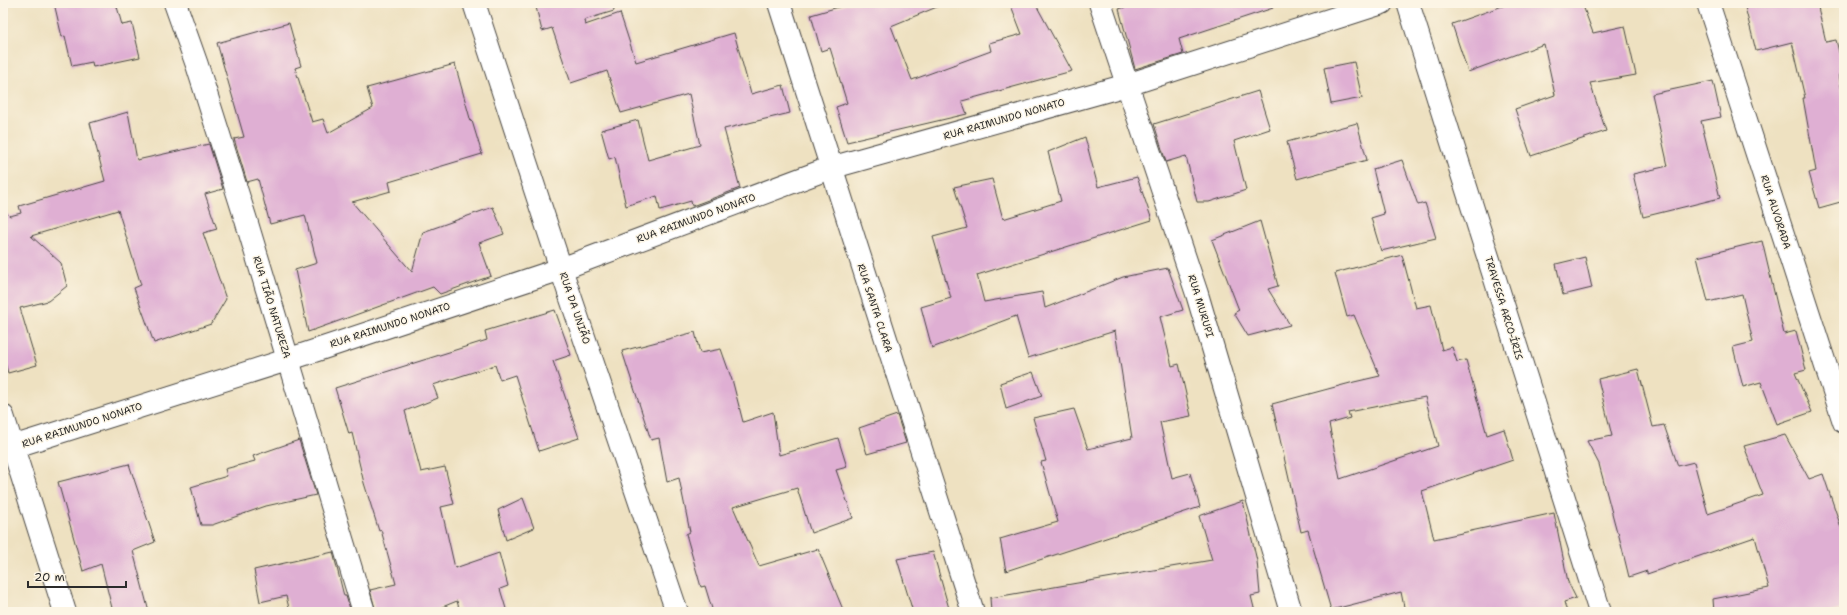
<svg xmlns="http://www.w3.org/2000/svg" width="1847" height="615" font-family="'Shantell Sans',sans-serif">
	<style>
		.building { fill: #dfafd3; fill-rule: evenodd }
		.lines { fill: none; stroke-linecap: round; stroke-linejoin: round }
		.minor-casing { stroke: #484642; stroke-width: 24 }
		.minor { stroke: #fff; stroke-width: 22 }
		.labels { text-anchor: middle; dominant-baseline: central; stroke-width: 3; stroke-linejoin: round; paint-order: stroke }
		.street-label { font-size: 10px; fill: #2b2b2b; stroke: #fcf5e5 }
	</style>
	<rect width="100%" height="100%" fill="#fcf5e5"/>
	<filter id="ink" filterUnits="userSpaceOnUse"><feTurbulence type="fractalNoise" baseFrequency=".025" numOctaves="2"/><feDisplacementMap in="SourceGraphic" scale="8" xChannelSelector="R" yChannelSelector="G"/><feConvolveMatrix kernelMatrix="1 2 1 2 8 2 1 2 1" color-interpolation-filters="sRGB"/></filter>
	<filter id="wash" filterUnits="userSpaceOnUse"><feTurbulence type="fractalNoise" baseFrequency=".012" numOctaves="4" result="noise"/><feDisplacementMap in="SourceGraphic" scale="16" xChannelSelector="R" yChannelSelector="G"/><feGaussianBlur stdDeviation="0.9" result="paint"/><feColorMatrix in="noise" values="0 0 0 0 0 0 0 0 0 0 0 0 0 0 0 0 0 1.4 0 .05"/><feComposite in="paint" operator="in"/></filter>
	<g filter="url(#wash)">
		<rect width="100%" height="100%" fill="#eee1c1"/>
		<g id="blocks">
			<g class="building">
				<path d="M 54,3 L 116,3 L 122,25 L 132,23 L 140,57 L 93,67 L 92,62 L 72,66 L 65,36 L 62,37 Z"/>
				<path d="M 535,3 L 613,3 L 614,11 L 584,20 L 585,25 L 620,13 L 636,62 L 734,33 L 751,94 L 783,85 L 790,113 L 724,129 L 740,188 L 692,206 L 691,201 L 660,210 L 657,196 L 626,206 L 615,157 L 609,159 L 601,130 L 638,120 L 648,160 L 700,145 L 689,94 L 621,113 L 607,71 L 571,83 L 552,28 L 542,31 Z"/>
				<path d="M 852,3 L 944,3 L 944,4 L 891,26 L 912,80 L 991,51 L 989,43 L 1022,34 L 1010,3 L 1035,3 L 1072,71 L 962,101 L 967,114 L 847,142 L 836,107 L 847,103 L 830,48 L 821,51 L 811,15 Z"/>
				<path d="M 1140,3 L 1272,3 L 1273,8 L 1179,39 L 1183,54 L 1135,69 L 1119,9 Z"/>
				<path d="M 1511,3 L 1582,3 L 1593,33 L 1625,26 L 1636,75 L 1590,83 L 1606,131 L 1531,156 L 1515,109 L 1555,95 L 1544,44 L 1468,72 L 1452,24 Z"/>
				<path d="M 1744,3 L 1817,3 L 1826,42 L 1836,40 L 1844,72 L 1839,74 L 1844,103 L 1844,201 L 1819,208 L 1809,173 L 1816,171 L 1803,98 L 1805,98 L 1792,42 L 1756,51 Z"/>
				<path d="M 289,23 L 301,66 L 295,68 L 312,122 L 323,119 L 328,133 L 373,108 L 367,88 L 455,64 L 471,122 L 472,121 L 482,154 L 389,182 L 391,191 L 352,202 L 412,272 L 423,232 L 493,207 L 504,234 L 479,243 L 491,276 L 440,294 L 433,287 L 308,332 L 295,270 L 317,263 L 305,215 L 270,224 L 258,179 L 247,182 L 234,139 L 244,137 L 217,43 Z"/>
				<path d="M 1354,62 L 1362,98 L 1331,104 L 1324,68 Z"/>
				<path d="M 1713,81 L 1721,117 L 1701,121 L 1720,198 L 1643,217 L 1633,174 L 1668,166 L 1652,94 Z"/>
				<path d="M 1258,91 L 1270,129 L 1234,141 L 1246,190 L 1209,202 L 1197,202 L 1186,156 L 1166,162 L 1154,124 Z"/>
				<path d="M 128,112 L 137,160 L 209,144 L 223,189 L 205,194 L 217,229 L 203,233 L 226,299 L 211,324 L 154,343 L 134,288 L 141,285 L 118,210 L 31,236 L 61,263 L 67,286 L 48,301 L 20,308 L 37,365 L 8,373 L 3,356 L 3,210 L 10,216 L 21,213 L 19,206 L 105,181 L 90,123 Z"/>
				<path d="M 1357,123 L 1367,160 L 1297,179 L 1287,142 Z"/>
				<path d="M 1085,137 L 1098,187 L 1137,177 L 1152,220 L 977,275 L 984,302 L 1042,292 L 1045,308 L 1123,277 L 1168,268 L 1183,310 L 1160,317 L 1172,366 L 1179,364 L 1191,416 L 1160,422 L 1172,478 L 1190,473 L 1200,507 L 1006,571 L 1000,539 L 1058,522 L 1041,462 L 1046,461 L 1033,418 L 1074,409 L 1088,449 L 1132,438 L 1115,331 L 1028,358 L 1016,316 L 932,348 L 921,307 L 951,298 L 933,237 L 967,228 L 954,187 L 992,179 L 1003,219 L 1061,201 L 1048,152 Z"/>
				<path d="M 1402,160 L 1418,205 L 1425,203 L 1436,238 L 1381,251 L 1371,218 L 1384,214 L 1373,169 Z"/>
				<path d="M 1260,221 L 1278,286 L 1268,289 L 1290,325 L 1248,336 L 1234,313 L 1239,310 L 1212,240 Z"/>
				<path d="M 1762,241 L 1784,334 L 1796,331 L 1806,370 L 1795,373 L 1812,412 L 1777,424 L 1761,382 L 1743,387 L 1733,347 L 1753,342 L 1742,294 L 1708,302 L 1697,257 Z"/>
				<path d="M 1402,255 L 1416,308 L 1431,305 L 1442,350 L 1452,347 L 1457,362 L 1466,360 L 1487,435 L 1504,429 L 1513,460 L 1422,491 L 1434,539 L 1554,513 L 1568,582 L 1576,598 L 1564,602 L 1567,612 L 1405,612 L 1401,592 L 1331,610 L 1308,530 L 1301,532 L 1272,404 L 1354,382 L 1380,376 L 1354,315 L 1347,317 L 1335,273 ZM 1425,397 L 1438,446 L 1340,479 L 1329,424 L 1350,418 L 1348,412 Z"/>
				<path d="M 1585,257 L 1592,288 L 1563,295 L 1556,264 Z"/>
				<path d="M 555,310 L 571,355 L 553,361 L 579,438 L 539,451 L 515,375 L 500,380 L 495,365 L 433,385 L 438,398 L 405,411 L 421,472 L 445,467 L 454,504 L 441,507 L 455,568 L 499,553 L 508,586 L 500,589 L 507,612 L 460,612 L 457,601 L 430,612 L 376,612 L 370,590 L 396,584 L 381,530 L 379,531 L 364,483 L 352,433 L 349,434 L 335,388 L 487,340 L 485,331 Z"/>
				<path d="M 695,332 L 700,353 L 721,349 L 733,383 L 743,422 L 773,412 L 779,455 L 838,438 L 847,467 L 836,470 L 853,518 L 811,533 L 797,488 L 733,507 L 759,566 L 818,549 L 844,612 L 713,612 L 705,586 L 701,587 L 686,534 L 690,532 L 679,478 L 667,482 L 659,438 L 651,440 L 622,351 Z"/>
				<path d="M 1638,369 L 1653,427 L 1664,425 L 1678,466 L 1694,462 L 1708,514 L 1763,495 L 1744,446 L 1785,435 L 1809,479 L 1823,474 L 1844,536 L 1844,609 L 1830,612 L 1714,612 L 1713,599 L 1769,588 L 1755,537 L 1647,574 L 1647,571 L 1629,577 L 1618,532 L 1617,532 L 1599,464 L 1587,441 L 1612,436 L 1598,379 Z"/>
				<path d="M 1033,372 L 1042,396 L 1006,409 L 1000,383 Z"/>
				<path d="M 897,415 L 906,443 L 867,454 L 859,428 Z"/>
				<path d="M 299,440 L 316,495 L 266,506 L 212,525 L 201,525 L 191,487 L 227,476 L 225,469 L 255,461 L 253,456 Z"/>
				<path d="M 129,464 L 155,542 L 133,551 L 149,612 L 113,612 L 101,564 L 83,571 L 58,482 Z"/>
				<path d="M 523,498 L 534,528 L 506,540 L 498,510 Z"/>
				<path d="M 1243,501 L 1257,561 L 1260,594 L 1251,596 L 1255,612 L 991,612 L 990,598 L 1212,560 L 1199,516 Z"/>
				<path d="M 333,552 L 344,596 L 346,596 L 351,612 L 290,612 L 286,596 L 260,602 L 254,570 Z"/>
				<path d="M 933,552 L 950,612 L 913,612 L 897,559 Z"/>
			</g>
		</g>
	</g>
	<g filter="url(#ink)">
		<use href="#blocks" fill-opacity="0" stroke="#484642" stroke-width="1"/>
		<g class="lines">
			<defs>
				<g id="minor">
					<path d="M 175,3 L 197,65 L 246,220 L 364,612"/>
					<path d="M 474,3 L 561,269 L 677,612"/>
					<path d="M 779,3 L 973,612"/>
					<path d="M 1100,3 L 1197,294 L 1291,612"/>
					<path d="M 1408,3 L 1600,612"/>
					<path d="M 1708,3 L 1844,422"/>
					<path d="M 3,416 L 65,612"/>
					<path d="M 3,450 L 287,360 L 561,269 L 830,168 L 1127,85 L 1382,3"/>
				</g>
			</defs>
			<use href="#minor" class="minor-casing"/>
			<use href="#minor" class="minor"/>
		</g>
	</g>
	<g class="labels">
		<g class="street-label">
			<text transform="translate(1004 119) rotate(-16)">RUA RAIMUNDO NONATO</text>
			<text transform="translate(1776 212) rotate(72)">RUA ALVORADA</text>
			<text transform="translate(696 218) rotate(-20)">RUA RAIMUNDO NONATO</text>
			<text transform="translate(1201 306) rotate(73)">RUA MURUPI</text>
			<text transform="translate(272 307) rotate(73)">RUA TIÃO NATUREZA</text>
			<text transform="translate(575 308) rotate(71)">RUA DA UNIÃO</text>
			<text transform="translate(875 308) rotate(72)">RUA SANTA CLARA</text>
			<text transform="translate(1504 308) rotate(73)">TRAVESSA ARCO-ÍRIS</text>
			<text transform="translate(390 325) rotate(-18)">RUA RAIMUNDO NONATO</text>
			<text transform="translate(82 425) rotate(-18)">RUA RAIMUNDO NONATO</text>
		</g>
	</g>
	<rect width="1847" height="615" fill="none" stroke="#fcf5e5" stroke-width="16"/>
	<path d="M28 581v6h98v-6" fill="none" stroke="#2b2b2b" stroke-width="2"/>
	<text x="34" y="581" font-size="12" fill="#2b2b2b" stroke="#fcf5e5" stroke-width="3" paint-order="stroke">20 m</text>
</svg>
